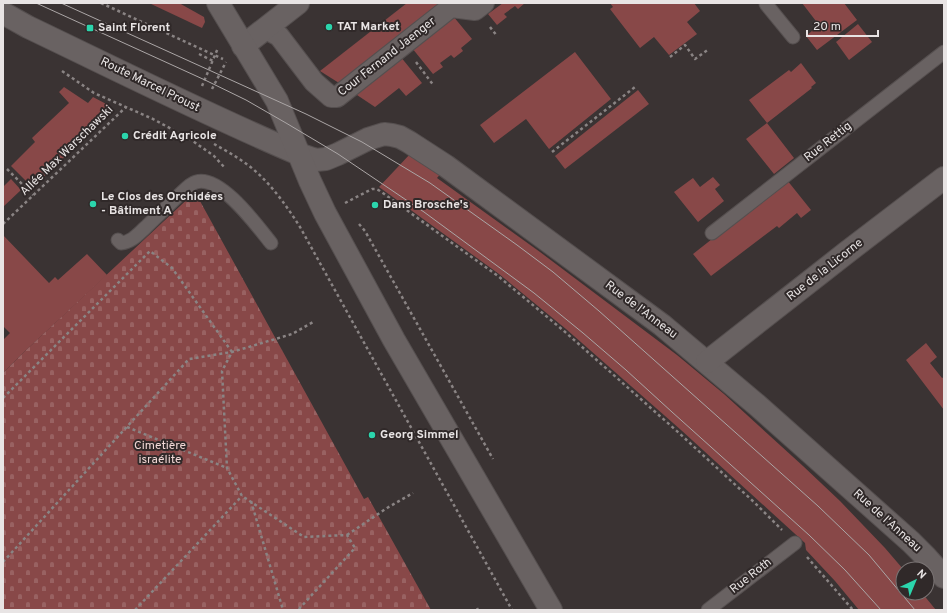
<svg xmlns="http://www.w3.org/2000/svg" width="947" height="613" font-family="Overpass,sans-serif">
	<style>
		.grass { fill: #884848 }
		.cemetery { fill: url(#cemetery-stones) }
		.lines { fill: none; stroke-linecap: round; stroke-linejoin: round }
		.service-casing { stroke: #554f4f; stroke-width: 15 }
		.pedestrian-casing { stroke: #554f4f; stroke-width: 22 }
		.minor-casing { stroke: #554f4f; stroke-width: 24 }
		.tertiary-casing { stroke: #554f4f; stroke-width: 24 }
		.secondary-casing { stroke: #554f4f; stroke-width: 24 }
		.path { stroke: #8a8484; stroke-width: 2.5; stroke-dasharray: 3 3; stroke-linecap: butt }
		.service { stroke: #696262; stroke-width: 13 }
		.pedestrian { stroke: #696262; stroke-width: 20 }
		.minor { stroke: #696262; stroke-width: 22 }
		.tertiary { stroke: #696262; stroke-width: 22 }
		.secondary { stroke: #696262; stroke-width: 22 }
		.tram { stroke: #aba6a6; stroke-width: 1 }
		.poi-dot { fill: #2bd5ac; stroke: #302929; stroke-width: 1.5 }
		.labels { text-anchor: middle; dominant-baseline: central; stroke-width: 4; stroke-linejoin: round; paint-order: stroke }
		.poi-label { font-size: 12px; font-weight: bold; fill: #e8e4e4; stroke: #302929; text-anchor: start }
		.street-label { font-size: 12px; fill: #e8e4e4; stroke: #302929 }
		.park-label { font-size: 12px; fill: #f2d8d6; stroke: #302929 }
	</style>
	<defs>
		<pattern id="cemetery-stones" width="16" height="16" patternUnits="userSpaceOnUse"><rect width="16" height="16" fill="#884848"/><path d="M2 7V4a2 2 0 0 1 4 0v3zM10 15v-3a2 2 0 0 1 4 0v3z" fill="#996262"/></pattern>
	</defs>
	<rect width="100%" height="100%" fill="#3a3333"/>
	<g class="grass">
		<path d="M 149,3 L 179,3 L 204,17 L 205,22 L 202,28 Z"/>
		<path d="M 407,3 L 442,3 L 339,83 L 320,71 Z"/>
		<path d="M 503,3 L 525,3 L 518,9 L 515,6 L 504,14 L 507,17 L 497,25 L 488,14 Z"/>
		<path d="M 610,3 L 694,3 L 700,11 L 687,22 L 697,34 L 669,55 L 654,37 L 640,48 L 610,9 L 613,7 Z"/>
		<path d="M 802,3 L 827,3 L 829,4 L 830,3 L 844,3 L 857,20 L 817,50 L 806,36 L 819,25 Z"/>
		<path d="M 453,16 L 472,39 L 461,48 L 463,51 L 454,58 L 451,55 L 440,63 L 443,67 L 433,74 L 412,48 Z"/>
		<path d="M 858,24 L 872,42 L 849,60 L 836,42 Z"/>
		<path d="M 575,52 L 611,99 L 549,149 L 526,119 L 494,143 L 480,125 Z"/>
		<path d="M 400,56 L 422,83 L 406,96 L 399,88 L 375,107 L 354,93 Z"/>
		<path d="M 801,63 L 816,83 L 811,87 L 812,88 L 767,123 L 794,158 L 774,174 L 746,139 L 767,123 L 749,100 L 789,70 L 791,72 Z"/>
		<path d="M 64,87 L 88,103 L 93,97 L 110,106 L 107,109 L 111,113 L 36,184 L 32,180 L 28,183 L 11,166 L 35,142 L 32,138 L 69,103 L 59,92 Z"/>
		<path d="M 638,90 L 649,104 L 565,169 L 555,156 Z"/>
		<path d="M 411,153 L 442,172 L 437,178 L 540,252 L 677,355 L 724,394 L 803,466 L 840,501 L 885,548 L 903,569 L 903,593 L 922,593 L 936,610 L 859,610 L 835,581 L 806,550 L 805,543 L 681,430 L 566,329 L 499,274 L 379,187 Z"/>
		<path d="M 713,177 L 720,185 L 715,189 L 724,201 L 698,222 L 674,192 L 693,178 L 700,187 Z"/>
		<path d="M 11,179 L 21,190 L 3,207 L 3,187 Z"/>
		<path d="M 787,180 L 811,210 L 801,218 L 797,213 L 779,228 L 777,226 L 711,276 L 693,254 Z"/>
		<path d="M 3,235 L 49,283 L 55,277 L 58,280 L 87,254 L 107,275 L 23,353 L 3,373 L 3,340 L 10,333 L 3,326 Z"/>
		<path d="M 926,343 L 937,357 L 930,363 L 942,378 L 944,377 L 944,410 L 906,360 Z"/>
	</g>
	<path class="cemetery" d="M 195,192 L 364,499 L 368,497 L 431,610 L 3,610 L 3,373 L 23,353 Z"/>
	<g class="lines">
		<defs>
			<g id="service">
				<path d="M 767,3 L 766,4 L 793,37"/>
				<path d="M 712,233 L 944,52"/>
				<path d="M 118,240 L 121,243 C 132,242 138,234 146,227 C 156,217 167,207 177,197 C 183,192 189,184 196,182 C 220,174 258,227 271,243"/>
				<path d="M 708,610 L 795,543"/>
			</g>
			<path id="pedestrian" d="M 266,29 L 279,36 L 314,82 L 331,97 L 337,97 L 451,7 L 475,10 L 484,3"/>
			<g id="minor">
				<path d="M 243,46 L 298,3"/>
				<path d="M 299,154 L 316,160 L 326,159 L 338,154 L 368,139 L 384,134 L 392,135 L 400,137 L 409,142 L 446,166 L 662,325 L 757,405 L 911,542 L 926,557 L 944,577"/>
				<path d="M 707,362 L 846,253 L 944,178"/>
			</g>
			<path id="tertiary" d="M 3,13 L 28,27 C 118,70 207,115 299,154"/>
			<path id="secondary" d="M 218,3 L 277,101 L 310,181 L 325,213 L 394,340 L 551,610"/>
		</defs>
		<use href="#service" class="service-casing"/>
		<use href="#pedestrian" class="pedestrian-casing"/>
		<use href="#minor" class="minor-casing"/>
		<use href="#tertiary" class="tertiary-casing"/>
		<use href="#secondary" class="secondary-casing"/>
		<g class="path">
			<path d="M 101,3 L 223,59"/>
			<path d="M 490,27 L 497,36"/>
			<path d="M 199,54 L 213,61"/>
			<path d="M 670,57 L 685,45 L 695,59 L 709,49"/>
			<path d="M 416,62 L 434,86"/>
			<path d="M 62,71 L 94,93 L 153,119 L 190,139 L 214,156 L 225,168"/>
			<path d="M 202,86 L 218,48"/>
			<path d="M 212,89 L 226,62"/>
			<path d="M 214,144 C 225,150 237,157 248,165 C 270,182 286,205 300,227 L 512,610"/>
			<path d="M 552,152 L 635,87"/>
			<path d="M 7,169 L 33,195"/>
			<path d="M 345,203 L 372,189 L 376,189 L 380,191 L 498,276 L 564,331 L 679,433 L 755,503 L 782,530"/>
			<path d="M 3,224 L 126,107"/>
			<path d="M 359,224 L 365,231 L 493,459"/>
			<path d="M 3,398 L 150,251 L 172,268 L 232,352 L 222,371 L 227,468 L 242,496 L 304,537 L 347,535 L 355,548 L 298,610"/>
			<path d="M 127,427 L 227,468"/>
			<path d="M 251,501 L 283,610"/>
			<path d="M 347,535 L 387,508 L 413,493"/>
			<path d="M 807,557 L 853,610"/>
			<path d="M 3,562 L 189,359 L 232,352 L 292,334 L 315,321"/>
			<path d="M 477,608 L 478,610"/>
			<path d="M 135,610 L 242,496"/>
		</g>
		<use href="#service" class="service"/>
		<use href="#pedestrian" class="pedestrian"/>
		<use href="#minor" class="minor"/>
		<use href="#tertiary" class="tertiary"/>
		<use href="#secondary" class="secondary"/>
		<g class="tram">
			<path d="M 36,3 L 205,80 L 246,100 L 286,123 L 338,154 L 424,212 L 534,293 L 583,333 L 626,370 L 672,412 L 809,535 L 845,570 L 881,610"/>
			<path d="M 61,3 L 306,114 L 362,142 L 430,183 L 517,245 L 553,272 L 599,311 L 818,506 L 869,555 L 915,610"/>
		</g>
	</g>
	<g class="poi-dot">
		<circle cx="329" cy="27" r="4"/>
		<rect x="86" y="24" width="8" height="8" rx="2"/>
		<circle cx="125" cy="136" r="4"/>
		<circle cx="93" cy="204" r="4"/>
		<circle cx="375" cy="205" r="4"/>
		<circle cx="372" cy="435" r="4"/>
	</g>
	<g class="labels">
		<g class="poi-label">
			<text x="337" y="27">TAT Market</text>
			<text x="98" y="28">Saint Florent</text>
			<text x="133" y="136">Crédit Agricole</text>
			<text x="101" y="197">Le Clos des Orchidées<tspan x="101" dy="14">- Bâtiment A</tspan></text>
			<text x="383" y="205">Dans Brosche's</text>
			<text x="380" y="435">Georg Simmel</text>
		</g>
		<g class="street-label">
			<text transform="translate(387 57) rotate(-38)">Cour Fernand Jaenger</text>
			<text transform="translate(150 85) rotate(26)">Route Marcel Proust</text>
			<text transform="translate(828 142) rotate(-38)">Rue Rettig</text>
			<text transform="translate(67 151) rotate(-44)">Allée Max Warschawski</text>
			<text transform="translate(825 270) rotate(-38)">Rue de la Licorne</text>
			<text transform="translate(641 310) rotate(37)">Rue de l'Anneau</text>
			<text transform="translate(887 521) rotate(42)">Rue de l'Anneau</text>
			<text transform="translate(751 576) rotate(-38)">Rue Roth</text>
		</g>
		<g class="park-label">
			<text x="160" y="446">Cimetière<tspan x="160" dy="14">israélite</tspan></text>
		</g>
	</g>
	<rect width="947" height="613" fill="none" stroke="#e8e4e4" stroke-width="8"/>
	<g transform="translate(915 581) rotate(44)"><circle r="19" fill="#302929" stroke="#7a7474"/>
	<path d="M0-3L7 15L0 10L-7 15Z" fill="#2bd5ac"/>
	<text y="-6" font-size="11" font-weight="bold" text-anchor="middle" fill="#e8e4e4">N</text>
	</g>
	<path d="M807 30v6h71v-6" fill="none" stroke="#e8e4e4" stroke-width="2"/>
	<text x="813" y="30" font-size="12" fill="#e8e4e4" stroke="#302929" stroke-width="3" paint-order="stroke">20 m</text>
</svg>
